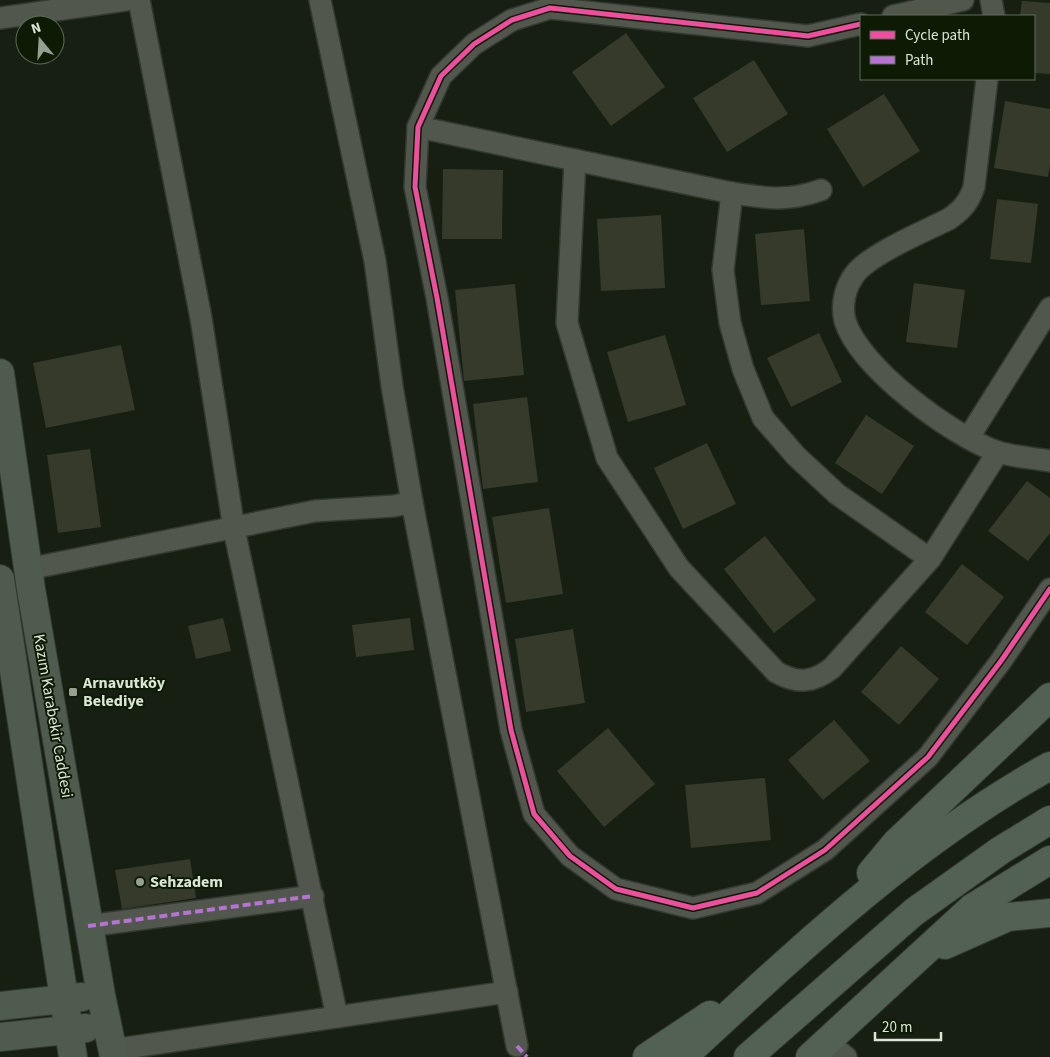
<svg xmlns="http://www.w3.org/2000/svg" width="1050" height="1057" font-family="'Source Sans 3',sans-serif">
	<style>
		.building { fill: #353a2b }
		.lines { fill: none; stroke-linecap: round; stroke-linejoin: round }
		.minor-casing { stroke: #323930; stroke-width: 24 }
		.major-casing { stroke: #323930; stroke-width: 30 }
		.highway-casing { stroke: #323930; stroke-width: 30 }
		.minor { stroke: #51574d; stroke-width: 21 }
		.major { stroke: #4f5b4f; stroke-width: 28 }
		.highway { stroke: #536154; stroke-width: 28 }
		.quiet { stroke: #b673d3; stroke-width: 4; stroke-dasharray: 8 4; stroke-linecap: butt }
		.cycleway-casing { stroke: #0d1b05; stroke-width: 8 }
		.cycleway { stroke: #ef4d9e; stroke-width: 5 }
		.poi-dot { fill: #96a092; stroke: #0d1b05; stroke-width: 2 }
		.labels { text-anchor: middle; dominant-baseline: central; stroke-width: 4; stroke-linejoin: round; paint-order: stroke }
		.poi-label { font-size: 16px; font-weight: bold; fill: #dbe6d6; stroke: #0d1b05; text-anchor: start }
		.street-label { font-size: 16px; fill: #dbe6d6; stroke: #0d1b05 }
	</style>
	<rect width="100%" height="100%" fill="#171f13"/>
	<g class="building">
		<path d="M 1022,1 L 1050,3 L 1050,74 L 1034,73 L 1034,16 L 1020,16 Z"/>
		<path d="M 626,33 L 665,87 L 611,126 L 572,72 Z"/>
		<path d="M 754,60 L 788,114 L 727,152 L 693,98 Z"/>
		<path d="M 884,94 L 920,151 L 863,187 L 827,129 Z"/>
		<path d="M 1005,101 L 1050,109 L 1050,165 L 1048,177 L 994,168 Z"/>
		<path d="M 443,169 L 503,170 L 502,239 L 442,239 Z"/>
		<path d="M 997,199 L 1038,204 L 1031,263 L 990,259 Z"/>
		<path d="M 661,215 L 665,288 L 601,291 L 597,219 Z"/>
		<path d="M 804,229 L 810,301 L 761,305 L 755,234 Z"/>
		<path d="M 914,283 L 965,290 L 957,348 L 906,342 Z"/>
		<path d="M 515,284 L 524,375 L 464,381 L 455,290 Z"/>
		<path d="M 819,333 L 842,382 L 791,407 L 767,358 Z"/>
		<path d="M 665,335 L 686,405 L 628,422 L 607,352 Z"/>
		<path d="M 121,345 L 135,410 L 46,428 L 33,363 Z"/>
		<path d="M 527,397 L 538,482 L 483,489 L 473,404 Z"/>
		<path d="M 866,415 L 914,446 L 882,494 L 835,463 Z"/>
		<path d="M 707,443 L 736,504 L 683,529 L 654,468 Z"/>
		<path d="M 90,449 L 101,527 L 58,533 L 47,455 Z"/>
		<path d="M 1027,481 L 1050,498 L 1050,533 L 1028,561 L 988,531 Z"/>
		<path d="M 549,508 L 563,594 L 506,603 L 492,517 Z"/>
		<path d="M 765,536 L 816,600 L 774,633 L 724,569 Z"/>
		<path d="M 962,564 L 1004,597 L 967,645 L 925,612 Z"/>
		<path d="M 223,618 L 231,651 L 196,659 L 188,626 Z"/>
		<path d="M 410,618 L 414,650 L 356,657 L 352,625 Z"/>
		<path d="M 573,629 L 585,703 L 526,712 L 515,639 Z"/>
		<path d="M 901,646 L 939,679 L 899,725 L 861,692 Z"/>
		<path d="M 834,720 L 870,761 L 823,800 L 788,760 Z"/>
		<path d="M 608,728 L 655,784 L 604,827 L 557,771 Z"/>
		<path d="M 765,778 L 771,840 L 691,848 L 685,785 Z"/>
		<path d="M 190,859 L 196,898 L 122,909 L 115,870 Z"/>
	</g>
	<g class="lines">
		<defs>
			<g id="minor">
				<path d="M 139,0 L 201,318 L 234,529 L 337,1017"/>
				<path d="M 320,0 L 375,261 L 392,386 L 412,502 L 517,1046"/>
				<path d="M 991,0 L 994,16"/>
				<path d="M 893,16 L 963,0"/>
				<path d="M 0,18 L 126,0"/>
				<path d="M 861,24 L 808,36 L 550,8 L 512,20 L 474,44 L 441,76 L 418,127 L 415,187 L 437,298 L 511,730 L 534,814 L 570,856 L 616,889 L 693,908 L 757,893 L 825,850 L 928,757 L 1001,661 L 1050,589"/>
				<path d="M 987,79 L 974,187 C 969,202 962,210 949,219 C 925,231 870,254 855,274 C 845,287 841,305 845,321 C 860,368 952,436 998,452 C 1014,457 1033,458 1050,461"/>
				<path d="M 418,127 L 732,193 C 765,198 788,202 821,190"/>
				<path d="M 575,160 L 567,323 L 607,458 L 679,568 L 776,672 C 797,684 813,683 832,668 L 930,559 L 998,452"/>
				<path d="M 732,193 L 723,270 L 730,323 L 743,369 L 763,418 L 796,456 L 837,494 L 930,559"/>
				<path d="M 969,437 L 1050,308"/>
				<path d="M 28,569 L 315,511 L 394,506 L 412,502"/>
				<path d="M 88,926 L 313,896"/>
				<path d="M 827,1042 L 846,1057"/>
				<path d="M 112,1050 L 507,992"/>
			</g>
			<g id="major">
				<path d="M 0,373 L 31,589 L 101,995 L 114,1057"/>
				<path d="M 0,579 L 73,1057"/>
				<path d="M 0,1006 L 82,997"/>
				<path d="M 0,1037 L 86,1028"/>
			</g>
			<g id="highway">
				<path d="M 871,873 L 896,843 L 1050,697"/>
				<path d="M 945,945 L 1008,917 L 1050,913"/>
				<path d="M 647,1057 L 710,1015"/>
				<path d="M 683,1057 C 798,951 912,842 1050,766"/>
				<path d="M 748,1057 L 914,912 L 1001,850 L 1050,820"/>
				<path d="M 810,1057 L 972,908 L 1050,860"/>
			</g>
		</defs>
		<use href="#minor" class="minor-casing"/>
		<use href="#major" class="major-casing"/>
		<use href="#highway" class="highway-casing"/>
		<use href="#minor" class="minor"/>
		<use href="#major" class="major"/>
		<use href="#highway" class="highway"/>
		<g class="quiet">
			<path d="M 88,926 L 313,896"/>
			<path d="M 517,1046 L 527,1057"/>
		</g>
		<defs>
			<path id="cycleway" d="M 861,24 L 808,36 L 550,8 L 512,20 L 474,44 L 441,76 L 418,127 L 415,187 L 437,298 L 511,730 L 534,814 L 570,856 L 616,889 L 693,908 L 757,893 L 825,850 L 928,757 L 1001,661 L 1050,589"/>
		</defs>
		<use href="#cycleway" class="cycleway-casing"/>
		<use href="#cycleway" class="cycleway"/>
	</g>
	<g class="poi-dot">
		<rect x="68" y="687" width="10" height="10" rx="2.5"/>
		<circle cx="140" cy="882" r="5"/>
	</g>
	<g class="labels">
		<g class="poi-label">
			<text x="83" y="683">Arnavutköy<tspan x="83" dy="18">Belediye</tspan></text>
			<text x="150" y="882">Sehzadem</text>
		</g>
		<g class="street-label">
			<text transform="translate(53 716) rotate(80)">Kazım Karabekir Caddesi</text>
		</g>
	</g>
	<rect x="860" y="15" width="175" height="65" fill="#0d1b05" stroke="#5f6c59"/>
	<rect x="870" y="31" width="25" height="8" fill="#ef4d9e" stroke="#5f6c59"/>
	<text x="905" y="40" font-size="15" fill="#dbe6d6">Cycle path</text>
	<rect x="870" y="56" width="25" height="8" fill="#b673d3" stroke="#5f6c59"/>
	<text x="905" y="65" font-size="15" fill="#dbe6d6">Path</text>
	<g transform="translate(40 40) rotate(342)"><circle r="24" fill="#0d1b05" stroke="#5f6c59"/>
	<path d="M0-4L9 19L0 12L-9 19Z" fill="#96a092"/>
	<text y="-8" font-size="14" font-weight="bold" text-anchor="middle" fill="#dbe6d6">N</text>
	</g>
	<path d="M875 1032v8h66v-8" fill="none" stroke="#dbe6d6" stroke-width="2.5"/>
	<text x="882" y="1032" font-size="15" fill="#dbe6d6" stroke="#0d1b05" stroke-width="4" paint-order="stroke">20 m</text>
</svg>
